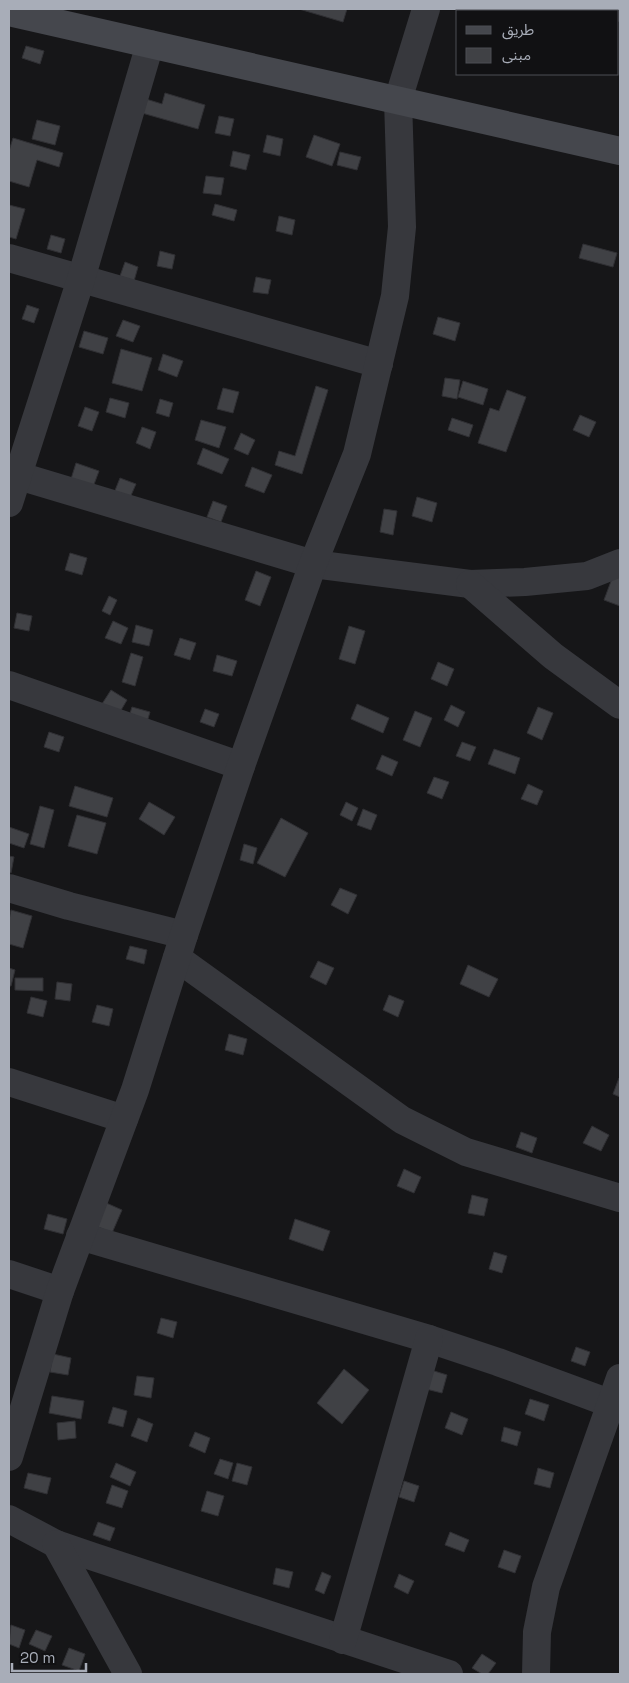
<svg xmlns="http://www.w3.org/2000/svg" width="629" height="1683" font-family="'Space Grotesk','Noto Sans Arabic',sans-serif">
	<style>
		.building { fill: #404145; stroke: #303034 }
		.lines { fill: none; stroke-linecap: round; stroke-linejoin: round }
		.street { stroke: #37383d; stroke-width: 28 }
		.secondary { stroke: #45474d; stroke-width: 28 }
	</style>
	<rect width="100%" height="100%" fill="#161618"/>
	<g class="building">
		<path d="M 299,9 L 347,9 L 343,22 Z"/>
		<path d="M 598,9 L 620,9 L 620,22 L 618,21 L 618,11 L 598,11 Z"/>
		<path d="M 26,46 L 44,51 L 40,64 L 22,58 Z"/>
		<path d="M 165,93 L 205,105 L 198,129 L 142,113 L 146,99 L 162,104 Z"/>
		<path d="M 219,116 L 234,119 L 230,136 L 215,133 Z"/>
		<path d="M 37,120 L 60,126 L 55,145 L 32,139 Z"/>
		<path d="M 267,135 L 283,139 L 280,156 L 263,152 Z"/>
		<path d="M 314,135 L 340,144 L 332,166 L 306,157 Z"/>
		<path d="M 13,138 L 63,153 L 59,167 L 37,160 L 29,187 L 9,181 L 9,151 Z"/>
		<path d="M 233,151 L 250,155 L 246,170 L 230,166 Z"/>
		<path d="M 340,152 L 361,157 L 357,170 L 337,165 Z"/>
		<path d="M 206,176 L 224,178 L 221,195 L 203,193 Z"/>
		<path d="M 215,204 L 237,210 L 234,221 L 212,215 Z"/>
		<path d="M 9,205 L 25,209 L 16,239 L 9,237 Z"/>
		<path d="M 279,216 L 295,220 L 292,235 L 276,231 Z"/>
		<path d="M 51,235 L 65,239 L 61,253 L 47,249 Z"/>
		<path d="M 583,244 L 617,253 L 613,267 L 579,258 Z"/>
		<path d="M 160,251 L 175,255 L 172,269 L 157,266 Z"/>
		<path d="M 125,262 L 138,267 L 134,281 L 120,276 Z"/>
		<path d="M 256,277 L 271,280 L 268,294 L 253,292 Z"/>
		<path d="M 27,305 L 39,309 L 34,323 L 22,319 Z"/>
		<path d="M 438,317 L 460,323 L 455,341 L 433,334 Z"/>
		<path d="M 123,320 L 140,326 L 133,342 L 116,336 Z"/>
		<path d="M 84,331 L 108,338 L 103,354 L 79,347 Z"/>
		<path d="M 121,349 L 152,358 L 142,391 L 112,383 Z"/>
		<path d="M 163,354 L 183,361 L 177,377 L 158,370 Z"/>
		<path d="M 445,378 L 460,380 L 457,399 L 442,396 Z"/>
		<path d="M 463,381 L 488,389 L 483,405 L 458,397 Z"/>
		<path d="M 316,386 L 328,390 L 302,474 L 275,465 L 279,451 L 295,456 Z"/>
		<path d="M 223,388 L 239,392 L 233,413 L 217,409 Z"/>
		<path d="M 507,390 L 526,397 L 506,452 L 478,443 L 490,408 L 499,411 Z"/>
		<path d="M 110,398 L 129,403 L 125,418 L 106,412 Z"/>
		<path d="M 160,399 L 173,403 L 169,417 L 156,413 Z"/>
		<path d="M 85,407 L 99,412 L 92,431 L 78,426 Z"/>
		<path d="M 580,415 L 596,422 L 589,437 L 573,430 Z"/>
		<path d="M 452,418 L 473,425 L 469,437 L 448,430 Z"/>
		<path d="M 201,420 L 226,427 L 219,448 L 195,440 Z"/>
		<path d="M 142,427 L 156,432 L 150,449 L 136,443 Z"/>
		<path d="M 241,433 L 255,440 L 248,455 L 234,449 Z"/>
		<path d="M 203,448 L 229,459 L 222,474 L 197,464 Z"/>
		<path d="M 76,463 L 99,471 L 93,487 L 71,479 Z"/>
		<path d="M 252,467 L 272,475 L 264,493 L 245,486 Z"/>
		<path d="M 120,478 L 136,484 L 129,500 L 114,493 Z"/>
		<path d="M 417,497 L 437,503 L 432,522 L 412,516 Z"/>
		<path d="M 213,501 L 227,506 L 221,522 L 207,517 Z"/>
		<path d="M 384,509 L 397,511 L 393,535 L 380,532 Z"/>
		<path d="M 70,553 L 87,558 L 82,575 L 65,570 Z"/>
		<path d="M 620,557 L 620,606 L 604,600 Z"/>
		<path d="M 256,571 L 271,577 L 260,606 L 245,600 Z"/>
		<path d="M 109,596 L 117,600 L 110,615 L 102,611 Z"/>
		<path d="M 17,613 L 32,616 L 29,631 L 14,628 Z"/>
		<path d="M 113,621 L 128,628 L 121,644 L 105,638 Z"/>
		<path d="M 136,625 L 153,630 L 149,646 L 132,642 Z"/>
		<path d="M 349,626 L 365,631 L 355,664 L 339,659 Z"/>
		<path d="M 180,638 L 196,643 L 190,660 L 174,655 Z"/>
		<path d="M 131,653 L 143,657 L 135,686 L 122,682 Z"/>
		<path d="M 217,655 L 237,661 L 232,676 L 213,671 Z"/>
		<path d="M 438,662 L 454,669 L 447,686 L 431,679 Z"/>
		<path d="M 111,690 L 127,700 L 117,717 L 100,707 Z"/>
		<path d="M 357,704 L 389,718 L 383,733 L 351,719 Z"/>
		<path d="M 451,705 L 465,712 L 458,727 L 444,720 Z"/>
		<path d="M 132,707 L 150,712 L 144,732 L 126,726 Z"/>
		<path d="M 538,707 L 553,713 L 542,740 L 527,733 Z"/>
		<path d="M 205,709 L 219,714 L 214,727 L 200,722 Z"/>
		<path d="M 415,711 L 432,718 L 420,747 L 403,740 Z"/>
		<path d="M 49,732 L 64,737 L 59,752 L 44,747 Z"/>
		<path d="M 462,742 L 476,747 L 470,761 L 456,756 Z"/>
		<path d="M 494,749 L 520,758 L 515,774 L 488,764 Z"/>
		<path d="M 382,755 L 398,762 L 392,776 L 376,769 Z"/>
		<path d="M 434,777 L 449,782 L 442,799 L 427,793 Z"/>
		<path d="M 528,784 L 543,791 L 537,805 L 521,799 Z"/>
		<path d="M 75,786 L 113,798 L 107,817 L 69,806 Z"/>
		<path d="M 149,802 L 175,817 L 164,835 L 139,819 Z"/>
		<path d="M 346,802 L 358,808 L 352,821 L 340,815 Z"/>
		<path d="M 40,806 L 54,810 L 44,848 L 30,844 Z"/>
		<path d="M 363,809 L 377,815 L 371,830 L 357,825 Z"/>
		<path d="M 77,815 L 106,823 L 97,854 L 68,846 Z"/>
		<path d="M 281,818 L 308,833 L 285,877 L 257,863 Z"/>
		<path d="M 9,827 L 29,834 L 24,848 L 9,843 Z"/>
		<path d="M 244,844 L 257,848 L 253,864 L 240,860 Z"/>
		<path d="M 9,856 L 14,857 L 11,873 L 9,872 Z"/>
		<path d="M 340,888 L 357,895 L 348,914 L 331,905 Z"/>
		<path d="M 11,910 L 32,916 L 23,948 L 9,944 L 9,920 Z"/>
		<path d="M 130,946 L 147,950 L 144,964 L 126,959 Z"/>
		<path d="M 318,961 L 334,968 L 326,985 L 310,977 Z"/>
		<path d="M 468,965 L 498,979 L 489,997 L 460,984 Z"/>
		<path d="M 9,968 L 15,970 L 11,986 L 9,986 Z"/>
		<path d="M 15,978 L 43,978 L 43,991 L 15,990 Z"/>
		<path d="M 57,982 L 72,984 L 70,1001 L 55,999 Z"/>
		<path d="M 389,995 L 404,1001 L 398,1017 L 383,1010 Z"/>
		<path d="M 31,997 L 47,1001 L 43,1017 L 27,1013 Z"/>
		<path d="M 97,1005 L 113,1009 L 109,1026 L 92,1022 Z"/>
		<path d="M 229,1034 L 247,1039 L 243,1055 L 225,1050 Z"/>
		<path d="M 619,1078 L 620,1078 L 620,1097 L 613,1094 Z"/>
		<path d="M 592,1126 L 609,1135 L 601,1151 L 583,1143 Z"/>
		<path d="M 521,1132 L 537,1138 L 532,1153 L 516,1147 Z"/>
		<path d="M 404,1169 L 421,1177 L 414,1193 L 397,1186 Z"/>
		<path d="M 472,1195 L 488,1199 L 484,1216 L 468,1213 Z"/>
		<path d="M 104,1202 L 122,1210 L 112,1233 L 94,1225 Z"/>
		<path d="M 48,1214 L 67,1219 L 63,1234 L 44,1229 Z"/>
		<path d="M 295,1219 L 330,1231 L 323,1251 L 289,1239 Z"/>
		<path d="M 494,1252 L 507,1256 L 502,1273 L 489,1269 Z"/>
		<path d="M 161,1318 L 177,1322 L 173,1338 L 157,1333 Z"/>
		<path d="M 576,1347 L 590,1352 L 585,1366 L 571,1361 Z"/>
		<path d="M 53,1354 L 71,1358 L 68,1375 L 50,1372 Z"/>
		<path d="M 344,1369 L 369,1390 L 342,1424 L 317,1403 Z"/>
		<path d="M 431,1370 L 447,1375 L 442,1393 L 426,1389 Z"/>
		<path d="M 137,1376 L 154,1378 L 151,1398 L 134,1395 Z"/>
		<path d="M 52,1396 L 84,1401 L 81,1419 L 49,1413 Z"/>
		<path d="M 530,1399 L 549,1405 L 544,1421 L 525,1414 Z"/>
		<path d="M 113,1407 L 127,1411 L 123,1427 L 108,1423 Z"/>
		<path d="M 451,1412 L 468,1419 L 462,1435 L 445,1428 Z"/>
		<path d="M 138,1418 L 153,1424 L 147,1442 L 131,1436 Z"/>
		<path d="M 75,1421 L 76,1438 L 58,1440 L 57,1423 Z"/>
		<path d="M 504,1427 L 521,1432 L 517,1446 L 501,1441 Z"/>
		<path d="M 195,1432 L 210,1438 L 205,1453 L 189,1446 Z"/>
		<path d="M 220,1459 L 233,1463 L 228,1479 L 214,1474 Z"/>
		<path d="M 116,1463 L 136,1472 L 130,1486 L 110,1477 Z"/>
		<path d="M 237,1463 L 252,1467 L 247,1485 L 232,1481 Z"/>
		<path d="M 538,1468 L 554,1473 L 550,1488 L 534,1484 Z"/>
		<path d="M 28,1473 L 51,1478 L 47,1494 L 24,1488 Z"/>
		<path d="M 404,1481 L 419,1486 L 414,1502 L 399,1497 Z"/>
		<path d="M 112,1485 L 128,1491 L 122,1508 L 106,1503 Z"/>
		<path d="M 207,1491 L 224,1496 L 218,1516 L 201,1511 Z"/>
		<path d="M 98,1522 L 115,1528 L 110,1541 L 93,1535 Z"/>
		<path d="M 450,1532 L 469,1540 L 464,1552 L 445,1545 Z"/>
		<path d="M 504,1550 L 521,1556 L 515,1573 L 498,1567 Z"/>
		<path d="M 276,1568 L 293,1572 L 289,1588 L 273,1584 Z"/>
		<path d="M 322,1572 L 331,1576 L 324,1594 L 315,1590 Z"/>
		<path d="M 399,1574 L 414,1581 L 408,1594 L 394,1587 Z"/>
		<path d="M 11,1625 L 25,1630 L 19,1648 L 9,1644 Z"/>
		<path d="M 36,1630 L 52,1636 L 45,1651 L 29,1644 Z"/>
		<path d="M 69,1648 L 85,1654 L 79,1671 L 62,1665 Z"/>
		<path d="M 482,1654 L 496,1663 L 488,1674 L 482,1674 L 472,1668 Z"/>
	</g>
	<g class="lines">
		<g class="street">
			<path d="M 9,258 L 379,364"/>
			<path d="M 9,473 L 313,564 L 470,584 L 525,582 L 587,576 L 620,563"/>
			<path d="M 9,503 L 81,279 L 150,44"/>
			<path d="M 470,584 L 553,656 L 620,705"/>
			<path d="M 9,685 L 241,766"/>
			<path d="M 9,888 L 69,906 L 184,935"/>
			<path d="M 177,958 L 402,1120 L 466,1152 L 620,1198"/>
			<path d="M 9,1082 L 124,1119"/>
			<path d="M 80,1236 L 429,1339 L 498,1362 L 620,1407"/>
			<path d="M 9,1274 L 60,1291"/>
			<path d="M 9,1457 L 60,1291 L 135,1090 L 184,935 L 241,766 L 313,564 L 357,454 L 395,296 L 402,227 L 398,100 L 426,9"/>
			<path d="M 9,1519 L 56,1544 L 91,1556 L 449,1674"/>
			<path d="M 56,1544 L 128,1674"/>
			<path d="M 343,1640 L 429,1339"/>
			<path d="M 536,1674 L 537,1632 L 546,1587 L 620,1378"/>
		</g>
		<path class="secondary" d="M 9,12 L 620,151"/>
	</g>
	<rect width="629" height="1683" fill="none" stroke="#a8adb8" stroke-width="20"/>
	<rect x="456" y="10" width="162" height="65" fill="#111113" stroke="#4d4f55"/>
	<rect x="466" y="26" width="25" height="8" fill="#45474d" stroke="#4d4f55"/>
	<text x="502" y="35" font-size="15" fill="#a8adb8">طريق</text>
	<rect x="466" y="48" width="25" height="15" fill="#404145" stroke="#4d4f55"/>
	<text x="502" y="60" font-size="15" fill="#a8adb8">مبنى</text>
	<path d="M12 1663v8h74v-8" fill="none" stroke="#a8adb8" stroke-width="2.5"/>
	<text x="20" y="1663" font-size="15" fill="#a8adb8" stroke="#111113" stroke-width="4" paint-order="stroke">20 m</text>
</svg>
